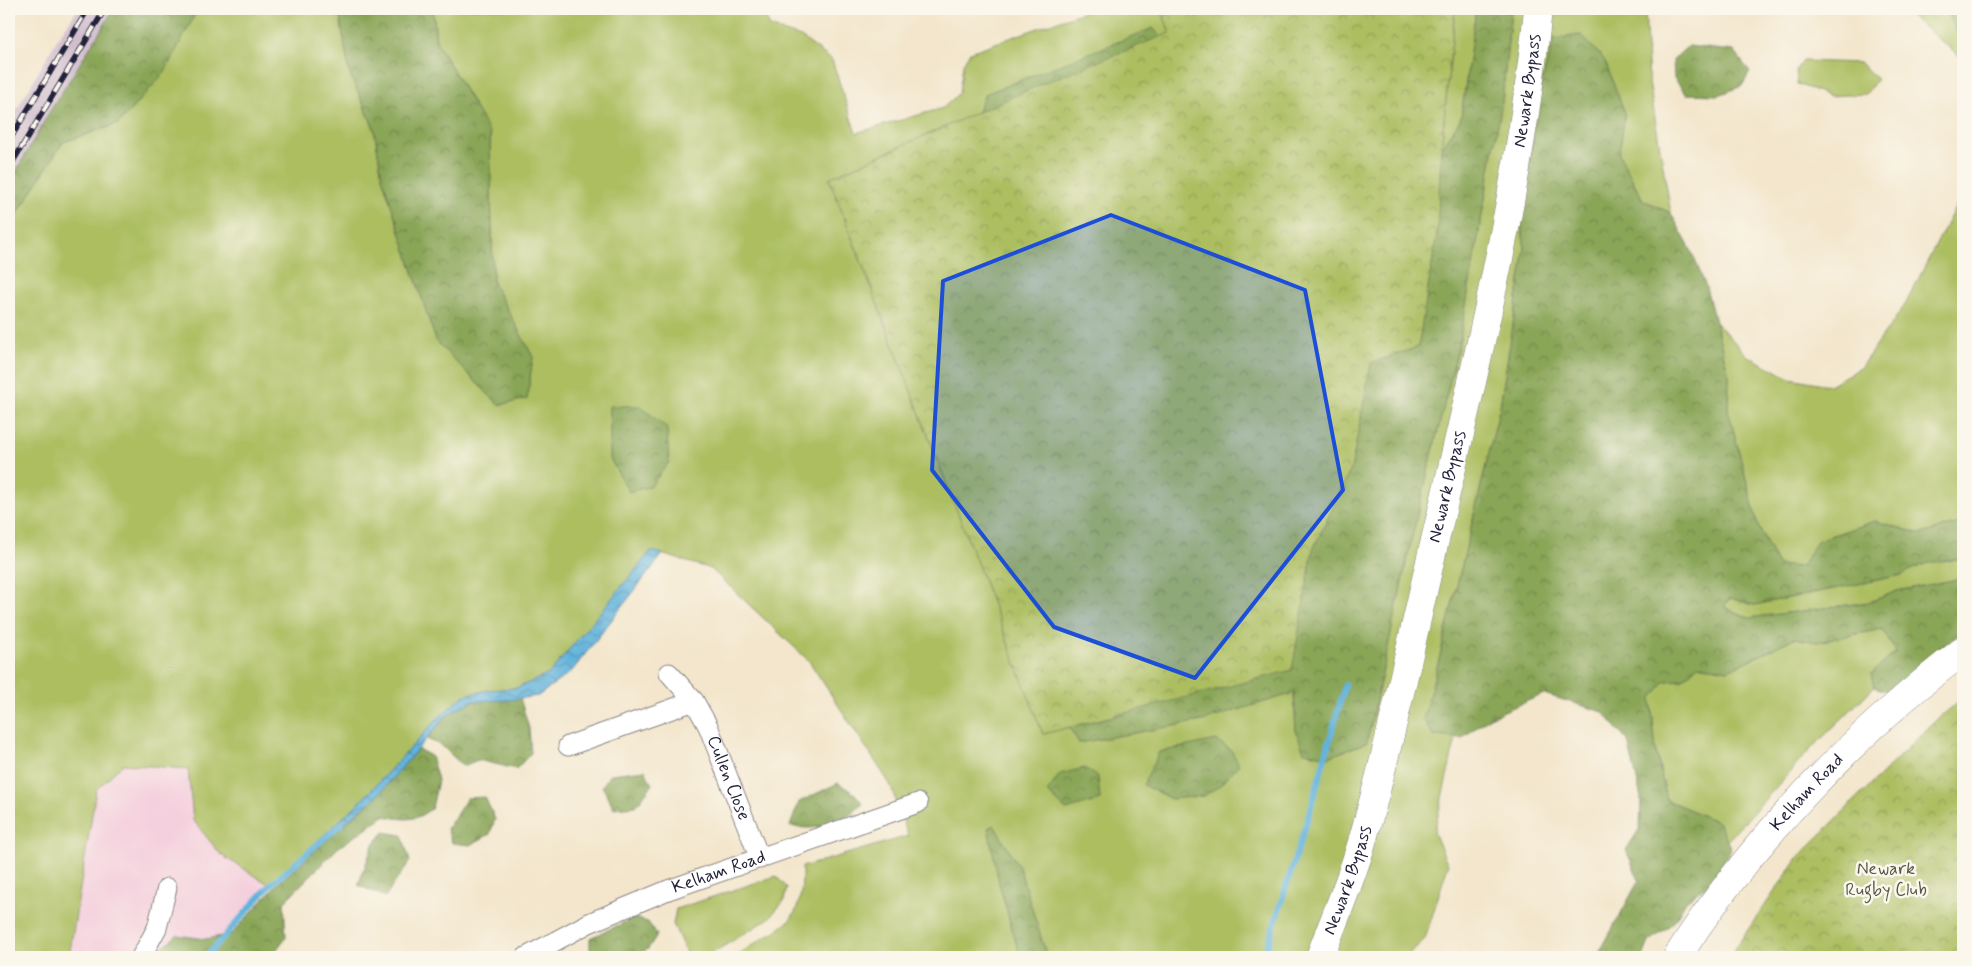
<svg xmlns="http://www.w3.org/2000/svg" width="1972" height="966" font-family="Mynerve,sans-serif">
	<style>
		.built { fill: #f4cfdd }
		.industrial { fill: #d0bdcd }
		.green { fill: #acbe61; stroke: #67704e }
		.forest { fill: url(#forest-crowns); stroke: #566449 }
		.park { fill: url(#park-crowns); stroke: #67704e }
		.water { fill: url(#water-waves); stroke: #416a8c }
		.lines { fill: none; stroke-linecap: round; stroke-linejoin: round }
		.stream { stroke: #60b3dc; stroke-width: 6 }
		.minor-casing { stroke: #8a8484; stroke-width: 21 }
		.trunk-casing { stroke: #8a8484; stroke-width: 29 }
		.minor { stroke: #fff; stroke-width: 19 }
		.trunk { stroke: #fff; stroke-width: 28 }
		.rail-casing { stroke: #22223b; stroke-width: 5.5 }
		.rail { stroke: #fbf7ec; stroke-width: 4; stroke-dasharray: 11; stroke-linecap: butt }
		.marked { fill: #1d4ed8; fill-opacity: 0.2; stroke: #1d4ed8; stroke-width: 4; stroke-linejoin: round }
		.labels { text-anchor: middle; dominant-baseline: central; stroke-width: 5; stroke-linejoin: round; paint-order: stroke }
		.street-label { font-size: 18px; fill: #22223b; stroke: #fbf7ec }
		.park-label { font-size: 18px; fill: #525948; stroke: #fbf7ec }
	</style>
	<defs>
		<pattern id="forest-crowns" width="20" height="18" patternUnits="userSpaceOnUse" patternTransform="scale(1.25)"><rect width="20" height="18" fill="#89a557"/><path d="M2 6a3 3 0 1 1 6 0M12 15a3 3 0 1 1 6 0" fill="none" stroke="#708649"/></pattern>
		<pattern id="park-crowns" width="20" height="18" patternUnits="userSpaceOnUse" patternTransform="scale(1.25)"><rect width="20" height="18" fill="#acbe61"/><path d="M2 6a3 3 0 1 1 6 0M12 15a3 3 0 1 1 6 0" fill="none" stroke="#8c9a51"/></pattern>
		<pattern id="water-waves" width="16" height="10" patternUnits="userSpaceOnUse" patternTransform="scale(1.25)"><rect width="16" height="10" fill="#60b3dc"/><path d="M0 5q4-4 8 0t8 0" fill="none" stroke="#4f91b4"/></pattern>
	</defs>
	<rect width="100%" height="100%" fill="#fbf7ec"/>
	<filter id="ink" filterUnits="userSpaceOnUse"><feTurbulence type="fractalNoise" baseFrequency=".02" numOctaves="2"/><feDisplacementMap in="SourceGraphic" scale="10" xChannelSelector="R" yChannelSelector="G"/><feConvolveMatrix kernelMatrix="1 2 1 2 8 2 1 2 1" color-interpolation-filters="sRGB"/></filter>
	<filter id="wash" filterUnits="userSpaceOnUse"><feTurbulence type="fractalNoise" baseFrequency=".0096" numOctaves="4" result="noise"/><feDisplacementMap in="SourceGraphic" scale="20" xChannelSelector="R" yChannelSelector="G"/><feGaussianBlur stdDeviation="1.12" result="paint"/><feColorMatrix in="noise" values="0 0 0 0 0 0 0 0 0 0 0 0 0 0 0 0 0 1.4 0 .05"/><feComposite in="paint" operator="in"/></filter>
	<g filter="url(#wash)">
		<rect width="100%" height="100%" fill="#f3e6cc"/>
		<path class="built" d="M 124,764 L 189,769 L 193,820 L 221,855 L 270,885 L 206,957 L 69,957 L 96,790 Z"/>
		<path class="industrial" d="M 78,9 L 114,9 L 49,113 L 9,184 L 9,123 L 60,35 Z"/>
		<g class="green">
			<path d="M 198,9 L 342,9 L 340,16 L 349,72 L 374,128 L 382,177 L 436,341 L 499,405 L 527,399 L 533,357 L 493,283 L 490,133 L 436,41 L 433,9 L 762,9 L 770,27 L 801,37 L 832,60 L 856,133 L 943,108 L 959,93 L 963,64 L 970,52 L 1092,9 L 1161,9 L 1171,33 L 1044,83 L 829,178 L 1043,734 L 1069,727 L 1079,743 L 1294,693 L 1296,731 L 1329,757 L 1367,742 L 1411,541 L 1459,344 L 1502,102 L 1511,9 L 1645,9 L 1649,82 L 1671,213 L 1643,200 L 1619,154 L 1625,113 L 1520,219 L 1525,248 L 1500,407 L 1439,660 L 1423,719 L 1434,736 L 1456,738 L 1434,832 L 1448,865 L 1425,939 L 1406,957 L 1047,957 L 1019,867 L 1008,850 L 999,883 L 1020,957 L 736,957 C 777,923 804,933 802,867 L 908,836 L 890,784 L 809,661 L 711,569 L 651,551 L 549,674 L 517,688 L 489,690 L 465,695 L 441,715 L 363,799 L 270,885 L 221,855 L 193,820 L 188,769 L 123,764 L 96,790 L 69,957 L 9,957 L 9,227 L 63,142 L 118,124 L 164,73 Z"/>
			<path d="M 1455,9 L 1476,9 L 1461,118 L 1441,151 Z"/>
			<path d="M 1902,9 L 1947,9 L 1959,38 L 1963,41 L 1963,59 Z"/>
			<path d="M 1803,61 L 1860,63 L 1877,79 L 1866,94 L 1830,96 L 1797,84 L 1796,71 Z"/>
			<path d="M 1963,192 L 1963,522 L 1921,534 L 1875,521 L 1818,540 L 1802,568 L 1778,566 L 1758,526 L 1728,409 L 1729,376 L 1715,322 L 1748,356 L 1790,378 L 1829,385 L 1860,368 L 1905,305 Z"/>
			<path d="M 1941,560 L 1963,560 L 1963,578 L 1897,591 L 1870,602 L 1749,618 L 1724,607 L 1730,598 L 1754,605 L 1902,575 L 1916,566 Z"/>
			<path d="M 1882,629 L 1896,652 L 1872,674 L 1874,687 L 1810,750 L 1727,841 L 1718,822 L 1667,800 L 1656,752 L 1651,699 L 1665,681 L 1682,680 L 1698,665 L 1728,670 L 1763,654 L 1794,638 L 1817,642 Z"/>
			<path d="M 776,876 L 787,888 L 784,901 L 768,919 L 706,957 L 688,957 L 673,924 L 676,909 Z"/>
		</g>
		<g class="forest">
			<path d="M 114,9 L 198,9 L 164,73 L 118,124 L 63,142 L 9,227 L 9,184 L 49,113 Z"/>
			<path d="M 342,9 L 433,9 L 436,41 L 490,133 L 493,283 L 533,357 L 527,399 L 499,405 L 436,341 L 382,177 L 374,128 L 349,72 L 340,16 Z"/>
			<path d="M 1476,9 L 1511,9 L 1502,102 L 1459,344 L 1411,541 L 1367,742 L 1329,757 L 1304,752 L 1296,731 L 1294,693 L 1202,721 L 1079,743 L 1069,727 L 1122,714 L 1308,576 L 1313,549 L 1351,469 L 1371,363 L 1418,347 L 1437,234 L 1440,151 L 1461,118 Z"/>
			<path d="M 1947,9 L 1963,9 L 1963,41 L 1959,38 Z"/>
			<path d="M 1153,28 L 1171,49 L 974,121 L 985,94 Z"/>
			<path d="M 1581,35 L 1604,59 L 1625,113 L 1619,154 L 1643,200 L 1671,213 L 1691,250 L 1706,287 L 1729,376 L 1728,409 L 1758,526 L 1778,565 L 1801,567 L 1818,540 L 1875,521 L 1921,534 L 1963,522 L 1963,560 C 1939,560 1923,562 1902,575 L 1754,605 L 1730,598 L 1724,607 L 1749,618 L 1870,602 L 1897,591 L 1963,578 L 1963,632 L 1887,691 L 1874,687 L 1871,674 L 1896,652 L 1882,629 L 1817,642 L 1794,638 L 1763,654 L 1728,670 L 1698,665 L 1682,680 L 1665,681 L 1651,699 L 1656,752 L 1667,800 L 1718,822 L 1731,849 L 1711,883 L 1686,901 L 1674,922 L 1649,942 L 1643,957 L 1597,957 L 1639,880 L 1626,850 L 1640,828 L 1641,798 L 1628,741 L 1603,712 L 1544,694 L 1490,717 L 1462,738 L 1434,736 L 1423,719 L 1439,660 L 1500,407 L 1525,248 L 1520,219 L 1541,85 L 1554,38 Z"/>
			<path d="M 1688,46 L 1734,51 L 1750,72 L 1742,86 L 1719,95 L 1686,94 L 1674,78 L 1673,60 Z"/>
			<path d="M 610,406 L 640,406 L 667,428 L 669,462 L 651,486 L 629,492 L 610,459 Z"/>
			<path d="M 520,698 L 529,728 L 531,753 L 516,769 L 478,760 L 463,766 L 442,746 L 427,739 L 447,715 L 472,701 Z"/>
			<path d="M 1216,740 L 1231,750 L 1239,764 L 1219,786 L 1204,796 L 1171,799 L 1143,785 L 1159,752 Z"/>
			<path d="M 418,749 L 431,756 L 438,780 L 432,808 C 414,822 406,820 384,816 L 339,847 L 284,902 L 286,937 L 271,957 L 152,957 L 153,955 L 177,935 L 206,939 L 232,934 L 277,884 L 378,795 Z"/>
			<path d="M 1085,768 L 1098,777 L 1100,800 L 1066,810 L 1047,792 L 1060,774 Z"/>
			<path d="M 645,770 L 652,785 L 636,806 L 614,808 L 602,786 L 611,774 Z"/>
			<path d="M 838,783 L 855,794 L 863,804 C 841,824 820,832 790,826 L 799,802 Z"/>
			<path d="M 485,797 L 495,819 L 490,834 L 470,845 L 452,843 L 447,829 L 467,798 Z"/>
			<path d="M 994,825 L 1019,867 L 1047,957 L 1020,957 L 999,883 L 988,828 Z"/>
			<path d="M 384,832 L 402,835 L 410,861 L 385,897 L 358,885 L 373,845 Z"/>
			<path d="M 634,918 L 648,922 L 657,935 L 648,949 L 631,957 L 590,957 L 590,938 Z"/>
		</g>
		<g class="park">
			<path d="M 1161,9 L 1455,9 L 1441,150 L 1437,234 L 1418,347 L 1371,363 L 1351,469 L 1313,549 L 1292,670 L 1043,734 L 829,178 L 1044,83 L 1170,33 Z"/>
			<path d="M 1963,699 L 1963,957 L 1729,957 L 1800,855 L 1938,718 Z"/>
		</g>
		<path class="water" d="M 651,551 L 663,554 L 572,671 L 538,696 L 509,700 L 472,701 L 447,715 L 378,795 L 270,885 L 363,799 L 441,715 L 465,695 L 489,690 L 517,688 L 549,674 Z"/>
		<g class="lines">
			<g class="stream">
				<path d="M 206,957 L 270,885 L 341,824"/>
				<path d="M 1264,957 L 1310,811 L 1345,685"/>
			</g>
		</g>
	</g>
	<g filter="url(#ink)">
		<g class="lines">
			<defs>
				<g id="minor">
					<path id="s1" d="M 669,673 L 694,701 L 708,726 L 760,859"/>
					<path d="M 568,746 L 694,701"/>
					<path d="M 141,957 L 157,928 L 167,888"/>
					<path id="s2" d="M 526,957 L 589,923 L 668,890 L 918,803"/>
				</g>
				<g id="trunk">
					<path id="s3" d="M 1320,957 C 1334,919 1351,881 1362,842 C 1392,737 1414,629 1439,523 C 1479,353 1521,183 1538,9"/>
					<path id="s4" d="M 1677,957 C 1750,843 1855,732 1963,651"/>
				</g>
			</defs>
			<use href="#minor" class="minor-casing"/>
			<use href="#trunk" class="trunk-casing"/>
			<use href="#minor" class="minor"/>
			<use href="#trunk" class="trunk"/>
			<defs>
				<g id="rail">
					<path d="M 9,141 L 88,9"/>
					<path d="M 9,168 L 105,9"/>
				</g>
			</defs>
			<use href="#rail" class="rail-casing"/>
			<use href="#rail" class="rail"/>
		</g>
	</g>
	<path class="marked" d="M 1111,215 L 1305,290 L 1343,490 L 1195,678 L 1054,627 L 932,470 L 943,281 Z"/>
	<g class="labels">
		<g class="street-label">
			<text stroke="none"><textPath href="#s3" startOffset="892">Newark Bypass</textPath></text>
			<text stroke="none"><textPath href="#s3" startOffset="488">Newark Bypass</textPath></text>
			<text stroke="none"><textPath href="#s1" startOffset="122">Cullen Close</textPath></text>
			<text stroke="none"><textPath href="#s4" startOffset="210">Kelham Road</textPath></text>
			<text stroke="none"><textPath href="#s2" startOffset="211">Kelham Road</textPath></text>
			<text stroke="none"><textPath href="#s3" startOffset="82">Newark Bypass</textPath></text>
		</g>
		<g class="park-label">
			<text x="1886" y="869">Newark<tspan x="1886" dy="21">Rugby Club</tspan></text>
		</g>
	</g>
	<rect width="1972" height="966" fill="none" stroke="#fbf7ec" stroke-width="30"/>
</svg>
